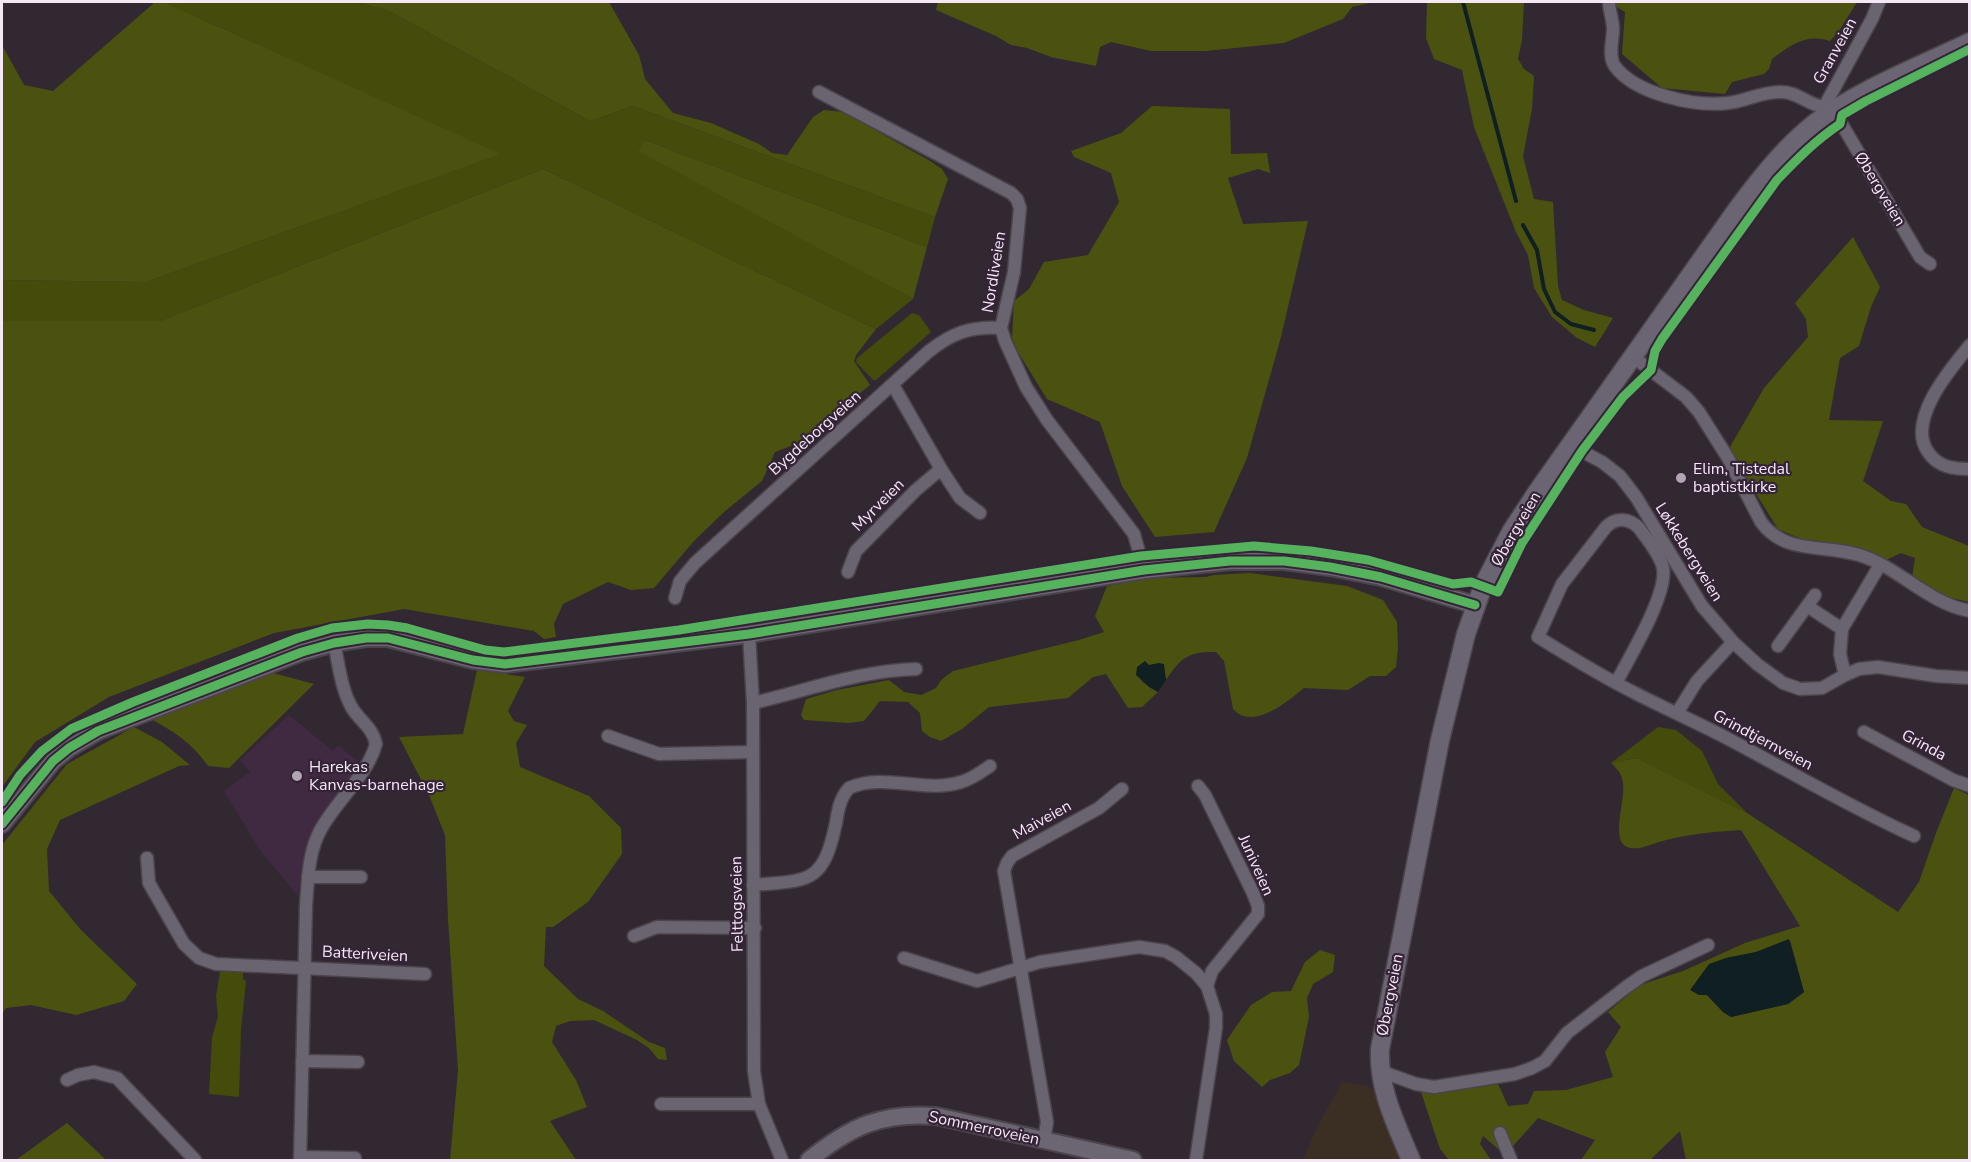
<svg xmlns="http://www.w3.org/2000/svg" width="1971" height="1162" font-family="'Nunito Sans',sans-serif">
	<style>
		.industrial { fill: #3b2e23 }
		.built { fill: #3f2a41 }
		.green { fill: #444b0b }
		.forest { fill: #4b520f; fill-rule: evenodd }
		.water { fill: #0f1f22 }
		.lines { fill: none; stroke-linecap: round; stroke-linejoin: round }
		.stream { stroke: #0f1f22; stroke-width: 4 }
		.street-casing { stroke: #4c444c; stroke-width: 15 }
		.secondary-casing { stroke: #4c444c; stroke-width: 20 }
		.primary-casing { stroke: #4c444c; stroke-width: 21 }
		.street { stroke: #69646f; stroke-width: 12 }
		.secondary { stroke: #6c6673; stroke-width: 16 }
		.primary { stroke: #6b6472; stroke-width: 18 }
		.cycleway-casing { stroke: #352337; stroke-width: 13 }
		.cycleway { stroke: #56b35d; stroke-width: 9 }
		.poi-dot { fill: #b1a5b1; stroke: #352337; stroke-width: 2 }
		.labels { text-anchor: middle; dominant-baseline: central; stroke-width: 4.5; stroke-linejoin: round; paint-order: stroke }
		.street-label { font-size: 16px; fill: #f5e8f5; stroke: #352337 }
		.poi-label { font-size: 16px; fill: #f5e8f5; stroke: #352337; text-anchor: start }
	</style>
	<rect width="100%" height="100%" fill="#322832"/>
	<path class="industrial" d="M 1342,1082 L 1365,1085 L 1374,1090 L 1401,1160 L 1303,1160 L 1317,1127 Z"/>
	<path class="built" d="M 289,715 L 333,751 L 338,745 L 360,763 L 322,816 L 304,854 L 298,896 L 259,849 L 224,791 L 250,772 L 240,760 Z"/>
	<g class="green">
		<path d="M 164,2 L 357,2 L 389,11 L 590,121 L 633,106 L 935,217 L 927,247 L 645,140 L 639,150 L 913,299 L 876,329 L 543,169 L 160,321 L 2,321 L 2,280 L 146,282 L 500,154 Z"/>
		<path d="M 912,313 L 919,315 L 931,332 L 876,380 L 873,380 L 856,362 L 857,358 Z"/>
		<path d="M 1658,727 L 1676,730 L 1702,751 L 1718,784 L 1747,813 L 1637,758 L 1611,763 Z"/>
		<path d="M 220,972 L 243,972 L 243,979 L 246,981 L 241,1030 L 239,1097 L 209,1094 L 212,1037 L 218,1017 L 216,996 Z"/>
	</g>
	<g class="forest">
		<path d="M 155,2 L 164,2 L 501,154 L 146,282 L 2,280 L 2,45 L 24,85 L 53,91 Z"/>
		<path d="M 357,2 L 609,2 L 639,55 L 645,79 L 673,113 L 711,123 L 759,144 L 772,153 L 787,155 L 813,117 L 824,110 L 843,112 L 930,161 L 942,169 L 948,179 L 935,217 L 633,106 L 590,121 L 389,11 Z"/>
		<path d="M 938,2 L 1374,2 L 1352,7 L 1343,19 L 1284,43 L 1206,51 L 1151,51 L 1111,42 L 1100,47 L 1096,66 L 1051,57 L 1027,48 L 1011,45 L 996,36 L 936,10 Z"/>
		<path d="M 1382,2 L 1524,2 L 1522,40 L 1518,59 L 1524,69 L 1534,76 L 1532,109 L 1523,156 L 1534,199 L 1553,202 L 1558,286 L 1562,300 L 1584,310 L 1613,318 L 1595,347 L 1577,338 L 1552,317 L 1534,288 L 1528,255 L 1516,232 L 1474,127 L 1462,70 L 1434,59 L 1426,38 L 1427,3 Z"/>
		<path d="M 1609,2 L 1857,2 L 1839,31 L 1830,41 C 1807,33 1790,45 1772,59 L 1769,69 L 1764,74 L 1732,82 L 1725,94 L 1662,88 L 1622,54 L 1625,12 Z"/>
		<path d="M 1152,106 L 1230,109 L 1231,154 L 1267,153 L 1270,173 L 1258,169 L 1228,178 L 1243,224 L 1308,221 L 1281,337 L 1247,458 L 1214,532 L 1155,537 L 1122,486 L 1100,422 L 1047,399 L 1018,352 L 1012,338 L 1014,301 L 1029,289 L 1044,262 L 1088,255 L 1119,202 L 1111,173 L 1074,157 L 1071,151 L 1121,133 Z"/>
		<path d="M 645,140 L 927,247 L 913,299 L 638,151 Z"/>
		<path d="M 543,169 L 876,329 L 856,355 L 854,361 L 870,385 L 840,410 L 811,438 L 775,452 L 762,481 L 724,512 L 694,541 L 654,588 L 631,590 L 608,582 L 563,604 L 554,624 L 556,637 L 544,639 L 534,631 L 404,609 L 274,633 L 109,697 L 35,742 L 2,787 L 2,321 L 160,321 Z"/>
		<path d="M 1853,237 L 1880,287 L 1871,307 L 1859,346 L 1840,358 L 1829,420 L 1883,421 L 1863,481 L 1891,501 L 1906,504 L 1922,527 L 1969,546 L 1969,602 L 1934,594 L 1912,578 L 1915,558 L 1901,553 L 1884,561 L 1859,549 L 1833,543 L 1801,539 L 1778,529 L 1750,484 L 1730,447 L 1764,388 L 1808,337 L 1806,319 L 1795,303 Z"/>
		<path d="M 1250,573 L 1347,586 L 1383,600 L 1397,622 L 1398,648 L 1396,667 L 1386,676 L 1370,676 L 1348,690 L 1304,688 C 1287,702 1253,731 1233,709 L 1224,661 L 1216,652 C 1189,651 1180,658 1166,680 L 1165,678 L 1141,681 L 1158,692 L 1142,707 L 1128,708 L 1106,674 L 1093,677 L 1068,698 L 989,707 L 962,729 L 941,741 L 930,737 L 922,731 L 920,713 L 908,702 L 880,701 L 864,721 L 848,723 L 804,720 L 801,715 L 806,699 L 837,690 L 889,680 L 904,692 L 921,695 L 936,688 L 941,680 L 953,671 L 1079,640 L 1104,632 L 1095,616 L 1107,586 L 1150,578 L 1206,577 L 1214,575 Z"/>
		<path d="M 477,670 L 525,677 L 508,711 L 514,721 L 527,725 L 516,743 L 520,767 L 589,796 L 621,828 L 622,854 L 588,902 L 553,927 L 546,927 L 544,966 L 578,999 L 603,1011 L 649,1042 L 665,1048 L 667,1060 L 658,1059 L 649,1048 L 637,1040 L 594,1020 L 570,1021 L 556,1026 L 552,1042 L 576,1080 L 587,1107 L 550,1121 L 576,1160 L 450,1160 L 458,1070 L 448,919 L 445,835 L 429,795 L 399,737 L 463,734 Z"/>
		<path d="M 273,673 L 314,684 L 229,768 L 208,766 C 193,744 175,732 151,719 Z"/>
		<path d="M 134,727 L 162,742 L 190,765 L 179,766 L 60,820 L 47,849 L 49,891 L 81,930 L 137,984 L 124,1001 L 76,1015 L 31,1005 L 6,1008 L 2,1014 L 2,845 L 67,764 Z"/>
		<path d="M 1637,758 L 1747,813 L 1898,912 L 1919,882 L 1936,833 L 1954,788 L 1969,795 L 1969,1160 L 1686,1160 L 1680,1131 L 1650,1160 L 1581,1160 L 1595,1140 L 1538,1118 L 1505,1155 L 1483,1136 L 1480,1144 L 1491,1160 L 1449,1160 L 1440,1149 L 1421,1092 L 1435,1094 L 1498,1084 L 1508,1106 L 1528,1104 L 1534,1091 L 1566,1090 L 1613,1077 L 1605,1052 L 1621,1027 L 1608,1012 L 1640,985 L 1683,971 L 1745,943 L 1800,926 L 1741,830 C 1713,832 1686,834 1659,842 C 1649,845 1637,851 1627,847 C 1609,839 1628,797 1622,778 C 1620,771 1615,767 1611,763 ZM 1790,940 L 1804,992 L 1788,1004 L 1731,1017 L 1723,1012 L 1707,995 L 1726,958 L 1756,952 Z"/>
		<path d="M 1320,950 L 1335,955 L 1333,972 L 1313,984 L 1307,998 L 1309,1017 L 1299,1065 L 1290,1073 L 1270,1080 L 1262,1087 L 1234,1061 L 1227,1040 L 1251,1005 L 1272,992 L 1291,991 L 1305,962 Z"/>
		<path d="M 67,1123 L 106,1160 L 16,1160 Z"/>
	</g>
	<g class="water">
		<path d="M 1145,661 L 1149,665 L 1159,663 L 1164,664 L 1166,680 L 1158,692 L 1149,687 L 1136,675 L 1137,667 Z"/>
		<path d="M 1789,939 L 1804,992 L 1788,1004 L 1731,1017 L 1723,1012 L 1707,995 L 1699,995 L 1690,990 L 1709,964 L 1726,958 L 1756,952 Z"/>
	</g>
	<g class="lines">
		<g class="stream">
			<path d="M 1463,2 L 1516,201"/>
			<path d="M 1523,225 L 1537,250 L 1544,289 L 1555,312 L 1571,324 L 1594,330"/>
		</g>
		<defs>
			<g id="street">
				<path d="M 1609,2 C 1609,11 1613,19 1613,29 C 1613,40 1608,54 1614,65 C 1634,94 1695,107 1728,103 C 1746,101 1763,91 1782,92 C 1798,92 1808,105 1824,107"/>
				<path d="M 819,92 L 1011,193 L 1017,199 L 1020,208 L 1014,272 L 1001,328 L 1005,341 L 1026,387 L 1047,420 L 1134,534 L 1144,570"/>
				<path d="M 1834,111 L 1920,257 L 1930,264"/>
				<path d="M 1824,113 L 1824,107 L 1872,19 L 1879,2"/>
				<path d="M 1970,345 C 1950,369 1906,421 1928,452 C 1938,467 1953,469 1970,469"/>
				<path d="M 1632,356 L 1686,397 L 1699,412 L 1728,458 L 1761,522 C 1785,555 1824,544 1859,555 C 1899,567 1927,603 1970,611"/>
				<path d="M 893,385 L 941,469 L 960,498 L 980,513"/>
				<path d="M 1570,445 L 1602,462 L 1620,476 L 1636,497 L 1702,606 L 1733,642 L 1757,664 L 1783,683 L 1800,689 L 1822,688 L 1845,675 L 1859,669 L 1878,667 L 1936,676 L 1970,678"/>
				<path d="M 848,572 L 856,551 L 916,490 L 941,469"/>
				<path d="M 675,598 L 680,581 L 695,563 L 928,352 C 952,333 970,326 1001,328"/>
				<path d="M 1807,606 L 1842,629"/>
				<path d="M 749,634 L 753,703 L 754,1071 L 759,1104 L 782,1160"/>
				<path d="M 1778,646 L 1815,595"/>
				<path d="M 1845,675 L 1840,654 L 1842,629 L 1880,565"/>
				<path d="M 1616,683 C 1629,658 1668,594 1663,568 C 1660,554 1647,539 1639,528 C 1629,518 1616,517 1606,527 L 1562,584 L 1538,637 C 1570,657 1603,677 1637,694 C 1670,711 1703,725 1736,743 C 1796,775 1852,808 1914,836"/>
				<path d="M 753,703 C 805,691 862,670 916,669"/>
				<path d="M 1677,713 L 1697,681 L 1733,642"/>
				<path d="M 1864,732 L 1953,780 L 1970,786"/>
				<path d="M 608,736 L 659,754 L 753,752"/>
				<path d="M 147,858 L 149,883 L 184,944 L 199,958 L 216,964 L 425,974"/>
				<path d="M 308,877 L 361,877"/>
				<path d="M 753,885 C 810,880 823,884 836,823 C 838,810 840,798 849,788 C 884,772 924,794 961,782 C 972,779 981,772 990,766"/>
				<path d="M 634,936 L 657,927 L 755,928"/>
				<path d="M 904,958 L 977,981 L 1040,962 L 1139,947 L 1165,951 L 1176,957 L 1196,973 L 1207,986"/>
				<path d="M 302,1061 L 358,1062"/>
				<path d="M 1380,1071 L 1416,1084 L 1434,1087 L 1515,1074 L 1532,1068 L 1545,1061 L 1567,1033 L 1625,988 L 1642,976 L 1708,945"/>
				<path d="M 67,1080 L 78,1075 L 94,1072 L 117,1078 L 195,1160"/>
				<path d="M 661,1104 L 759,1104"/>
				<path d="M 1500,1133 L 1511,1160"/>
				<path d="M 1044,1140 L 1047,1122 L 1004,871 L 1007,863 L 1012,856 L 1099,808 L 1122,789"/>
				<path d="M 300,1157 L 355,1158"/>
				<path d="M 300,1160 L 306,906 C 308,880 308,852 321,829 C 337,800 367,776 376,744 C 373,728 360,721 352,708 C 341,689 339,665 334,643"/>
				<path d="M 1196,1160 L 1216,1028 L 1216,1014 L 1207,986 L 1212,971 L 1258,914 L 1258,906 L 1253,893 L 1205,795 L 1198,786"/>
			</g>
			<g id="secondary">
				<path d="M 2,824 L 53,761 L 69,748 L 98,731 L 302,652 L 334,643 L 366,638 L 388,638 L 473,660 L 505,664 L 749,634 L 1144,570 L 1230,561 L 1284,561 L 1330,567 L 1381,577 L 1475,605"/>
				<path d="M 809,1160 C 851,1126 882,1112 936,1116 L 1133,1160"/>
			</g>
			<path id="primary" d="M 1411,1160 C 1396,1124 1378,1089 1380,1049 L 1440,740 L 1466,634 L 1483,586 L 1511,532 L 1537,492 L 1738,208 C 1761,177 1785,147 1815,123 C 1858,90 1920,66 1970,42"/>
		</defs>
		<use href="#street" class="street-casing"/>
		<use href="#secondary" class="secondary-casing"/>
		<use href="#primary" class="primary-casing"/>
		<use href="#street" class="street"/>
		<use href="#secondary" class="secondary"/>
		<use href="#primary" class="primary"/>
		<defs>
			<g id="cycleway">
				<path d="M 2,802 L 20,775 L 42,751 L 71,729 L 133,702 L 298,638 L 332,628 L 368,624 L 388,625 L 407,628 L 485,650 L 504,652 L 679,630 L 1141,556 L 1254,546 L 1311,551 L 1368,560 L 1453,584 L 1471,582 L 1498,592 L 1522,543 L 1582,451 L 1623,397 L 1651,370 L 1655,351 L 1662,339 L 1777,180 C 1797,159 1816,140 1840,124 L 1842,115 L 1866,101 L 1970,49"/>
				<path d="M 2,824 L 53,761 L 69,748 L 98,731 L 302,652 L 334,643 L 366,638 L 388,638 L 473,660 L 505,664 L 749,634 L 1144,570 L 1230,561 L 1284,561 L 1330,567 L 1381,577 L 1475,605"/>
			</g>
		</defs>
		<use href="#cycleway" class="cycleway-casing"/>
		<use href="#cycleway" class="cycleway"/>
	</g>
	<g class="poi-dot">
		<circle cx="1681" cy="478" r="6"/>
		<circle cx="297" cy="776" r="6"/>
	</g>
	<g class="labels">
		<g class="street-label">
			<text transform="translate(1835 51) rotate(-61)">Granveien</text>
			<text transform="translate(1880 189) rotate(59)">Øbergveien</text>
			<text transform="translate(994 272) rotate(-81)">Nordliveien</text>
			<text transform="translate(815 433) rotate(-42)">Bygdeborgveien</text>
			<text transform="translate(878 505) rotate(-45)">Myrveien</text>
			<text transform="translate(1516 529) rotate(-60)">Øbergveien</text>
			<text transform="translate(1689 552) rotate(58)">Løkkebergveien</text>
			<text transform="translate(1763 740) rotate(28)">Grindtjernveien</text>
			<text transform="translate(1924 745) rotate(28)">Grinda</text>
			<text transform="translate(1042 820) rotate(-29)">Maiveien</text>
			<text transform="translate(1256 865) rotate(66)">Juniveien</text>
			<text transform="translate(737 904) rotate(-91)">Felttogsveien</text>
			<text transform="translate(365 954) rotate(3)">Batteriveien</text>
			<text transform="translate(1390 995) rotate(-79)">Øbergveien</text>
			<text transform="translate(984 1128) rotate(12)">Sommerroveien</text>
		</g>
		<g class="poi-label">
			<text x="1693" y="469">Elim, Tistedal<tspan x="1693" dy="18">baptistkirke</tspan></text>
			<text x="309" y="767">Harekas<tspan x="309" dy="18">Kanvas-barnehage</tspan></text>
		</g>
	</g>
	<rect width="1971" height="1162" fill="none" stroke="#f5e8f5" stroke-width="6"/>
</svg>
